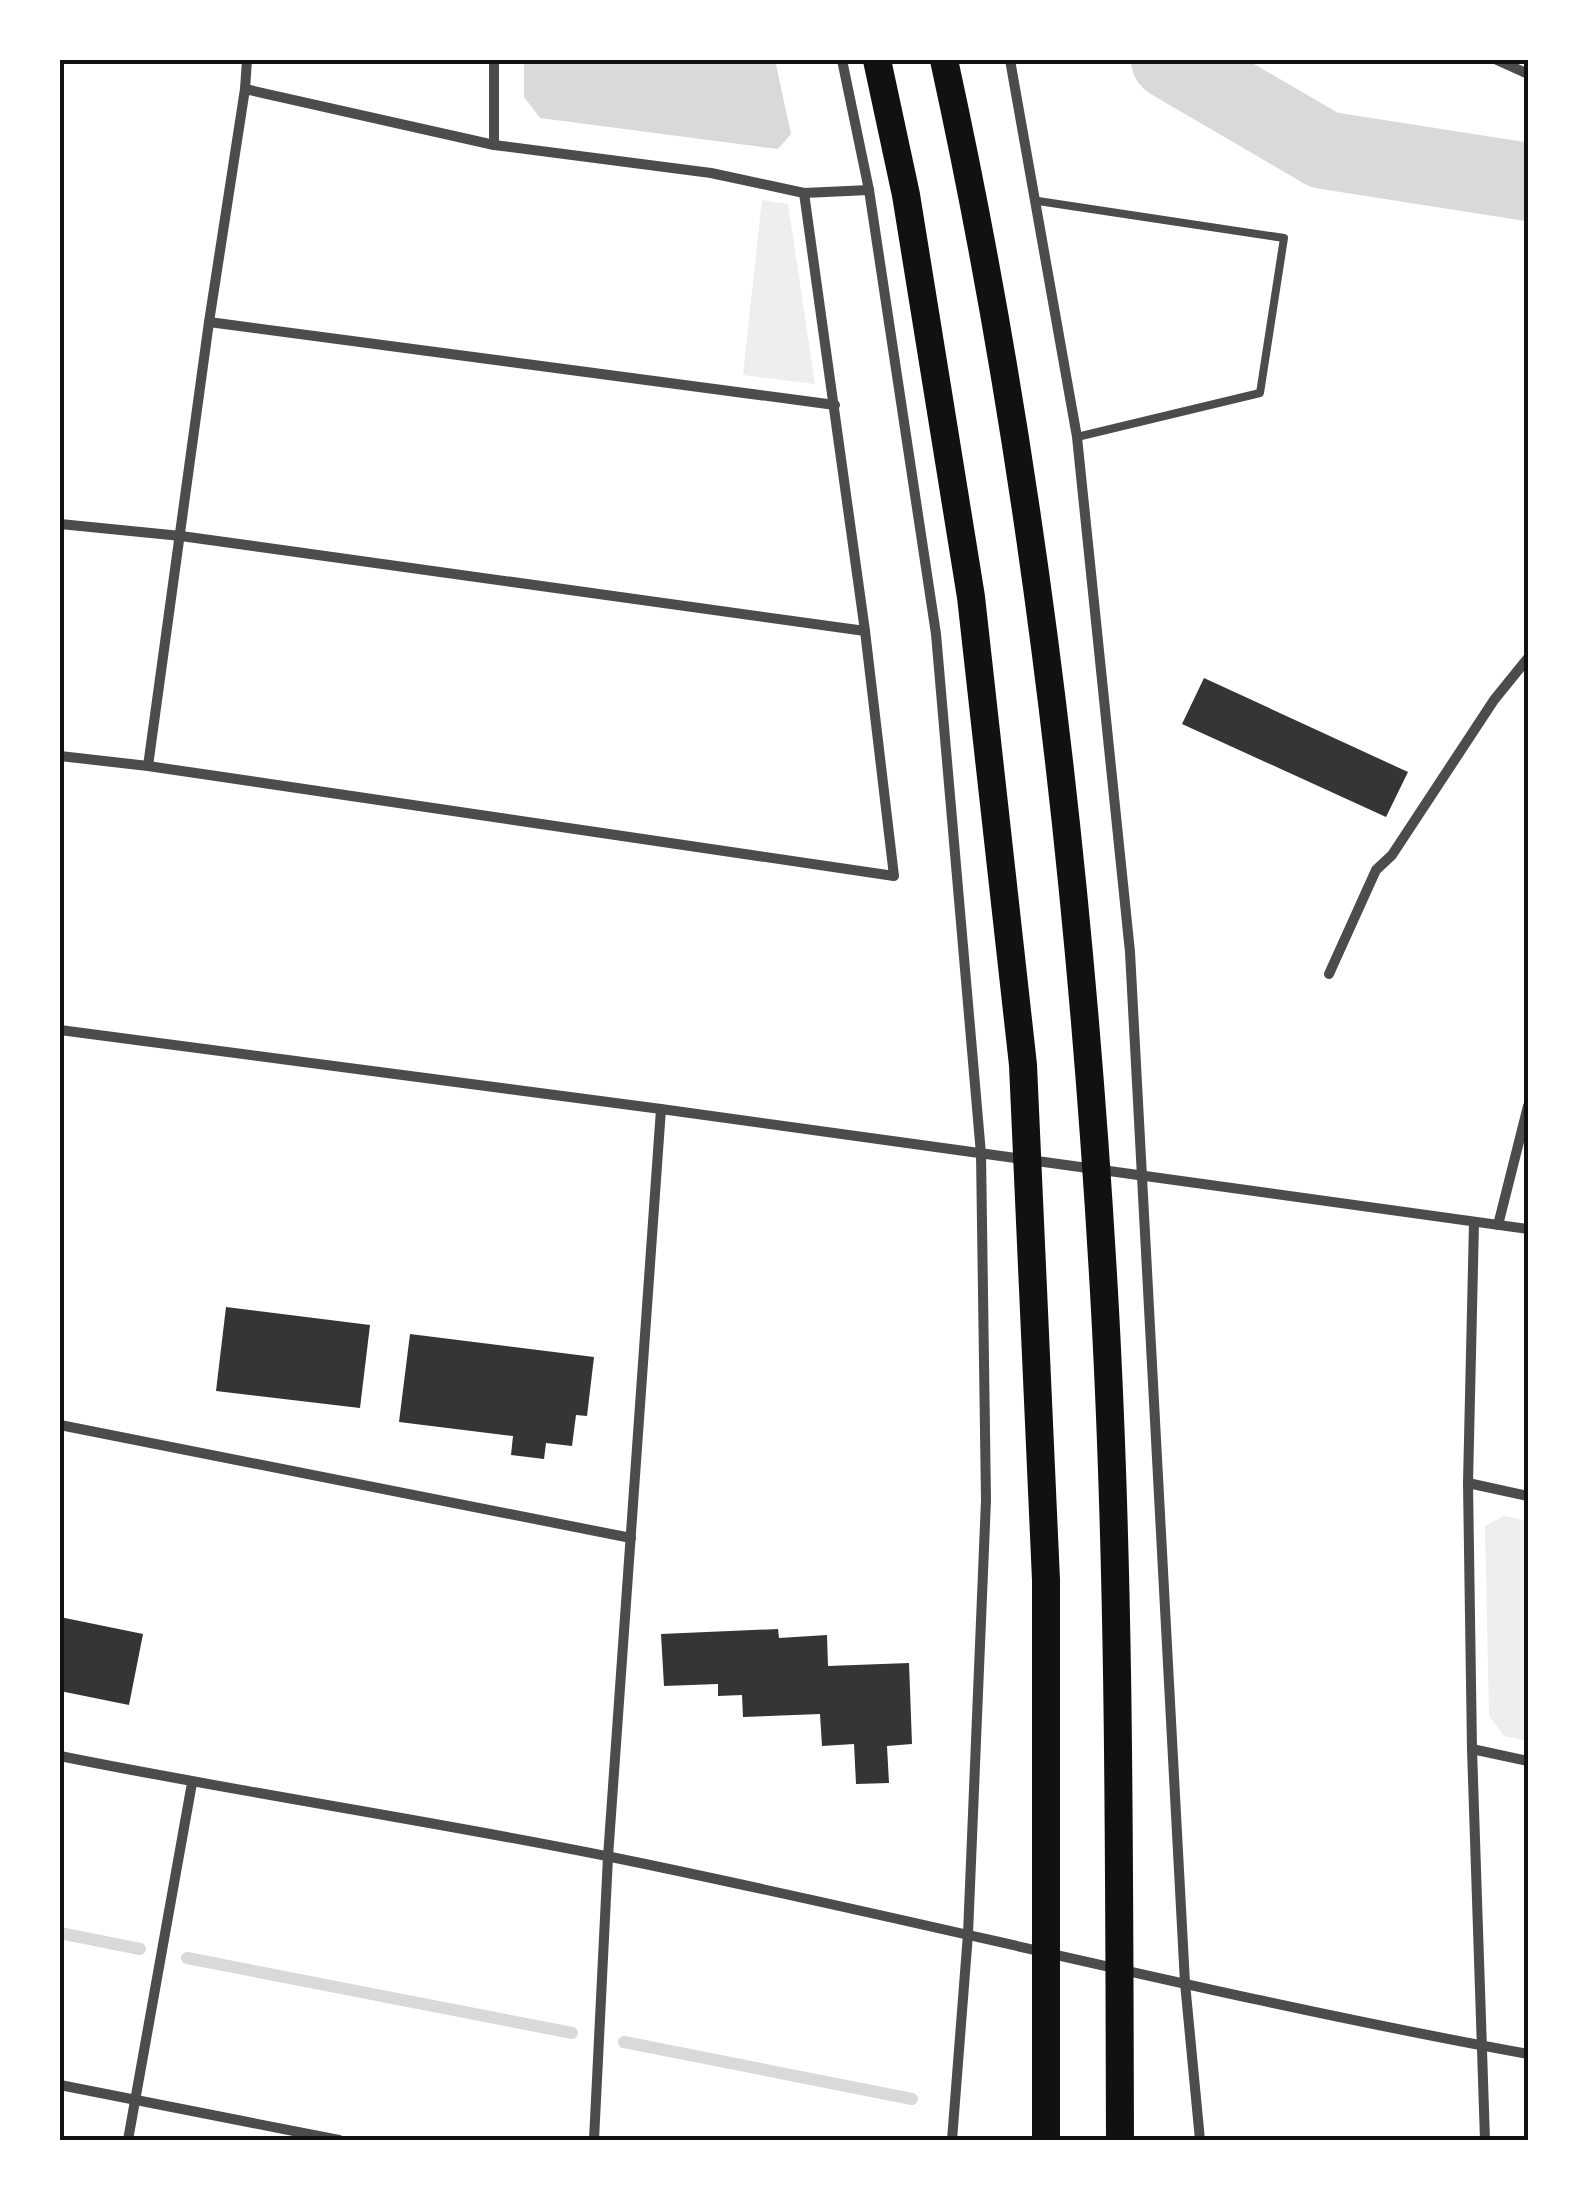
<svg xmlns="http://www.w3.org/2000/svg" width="1588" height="2200" font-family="'Open Sans',sans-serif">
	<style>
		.green { fill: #eee }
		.water { fill: #d9d9d9 }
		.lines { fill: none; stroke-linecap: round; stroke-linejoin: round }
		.stream { stroke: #d9d9d9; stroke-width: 12 }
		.river { stroke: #d9d9d9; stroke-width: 78 }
		.building { fill: #353535 }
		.service { stroke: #4c4c4c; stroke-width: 8 }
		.minor { stroke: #4c4c4c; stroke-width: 10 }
		.trunk { stroke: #111; stroke-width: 28 }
		.neatline { fill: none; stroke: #111; stroke-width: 4 }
	</style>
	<rect width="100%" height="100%" fill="#fff"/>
	<g class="green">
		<path d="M 762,200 L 788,204 L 815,384 L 743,375 Z"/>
		<path d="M 1504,1516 L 1528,1521 L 1528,1741 L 1504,1736 L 1489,1716 L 1485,1526 Z"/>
	</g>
	<path class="water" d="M 524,60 L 775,60 L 791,134 L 778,149 L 540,118 L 524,97 Z"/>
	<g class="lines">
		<g class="stream">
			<path d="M 60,1933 L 140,1949"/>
			<path d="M 187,1958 L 572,2033"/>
			<path d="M 624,2042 L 912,2099"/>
		</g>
		<path class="river" d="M 1170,60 L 1324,150 L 1528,182"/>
	</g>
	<g class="building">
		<path d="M 1204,678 L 1408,772 L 1386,817 L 1182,724 Z"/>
		<path d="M 226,1307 L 370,1325 L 360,1408 L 216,1391 Z"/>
		<path d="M 410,1334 L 594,1357 L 587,1416 L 576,1415 L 572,1446 L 546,1443 L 544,1459 L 511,1455 L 513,1436 L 399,1422 Z"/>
		<path d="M 60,1617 L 143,1634 L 129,1705 L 60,1691 Z"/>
		<path d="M 778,1629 L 779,1638 L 827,1635 L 828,1666 L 909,1663 L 912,1744 L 887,1746 L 889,1783 L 856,1784 L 854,1744 L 822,1746 L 820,1714 L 743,1717 L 742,1695 L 718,1696 L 718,1684 L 664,1686 L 661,1634 Z"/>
	</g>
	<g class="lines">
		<path class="service" d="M 1038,201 L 1284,238 L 1260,393 L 1077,437"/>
		<g class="minor">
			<path d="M 842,60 L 869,190 L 936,634 L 981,1154 L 986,1500 L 968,1934 L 952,2140"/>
			<path d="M 1010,60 L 1077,437 L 1130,952 L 1185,1983 L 1200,2140"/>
			<path d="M 1497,60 L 1528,74"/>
			<path d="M 245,89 L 247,60"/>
			<path d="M 494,145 L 494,60"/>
			<path d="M 209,322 L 835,405"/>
			<path d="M 60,524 L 181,536 L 865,631 L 804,193"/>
			<path d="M 60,756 L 148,766 L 209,322 L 245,89 L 494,145 L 711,173 L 804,193 L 869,190"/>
			<path d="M 148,766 L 894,876 L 865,631"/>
			<path d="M 1329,974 L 1376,870 L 1392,855 L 1494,700 L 1528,658"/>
			<path d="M 60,1030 L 661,1109 L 1528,1229"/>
			<path d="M 1474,1223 L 1468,1483 L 1472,1749 L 1485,2140"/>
			<path d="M 1498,1225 L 1528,1106"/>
			<path d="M 60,1425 L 631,1538"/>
			<path d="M 1468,1483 L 1528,1496"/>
			<path d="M 1472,1749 L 1528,1761"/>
			<path d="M 60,1756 C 243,1793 428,1820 611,1857 C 917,1919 1220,1998 1528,2054"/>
			<path d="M 60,2085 L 339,2140"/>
			<path d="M 128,2140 L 192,1783"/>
			<path d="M 594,2140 L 608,1857 L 661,1109"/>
		</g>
		<g class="trunk">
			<path d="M 877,60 L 906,195 L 971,597 L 1023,1065 L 1046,1580 L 1046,2140"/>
			<path d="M 944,60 C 1034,471 1082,890 1105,1310 C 1120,1586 1119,1864 1120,2140"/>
		</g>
	</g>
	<rect width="1588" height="2200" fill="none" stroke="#ffffff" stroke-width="125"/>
	<rect x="62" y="62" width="1464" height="2076" class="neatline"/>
</svg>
